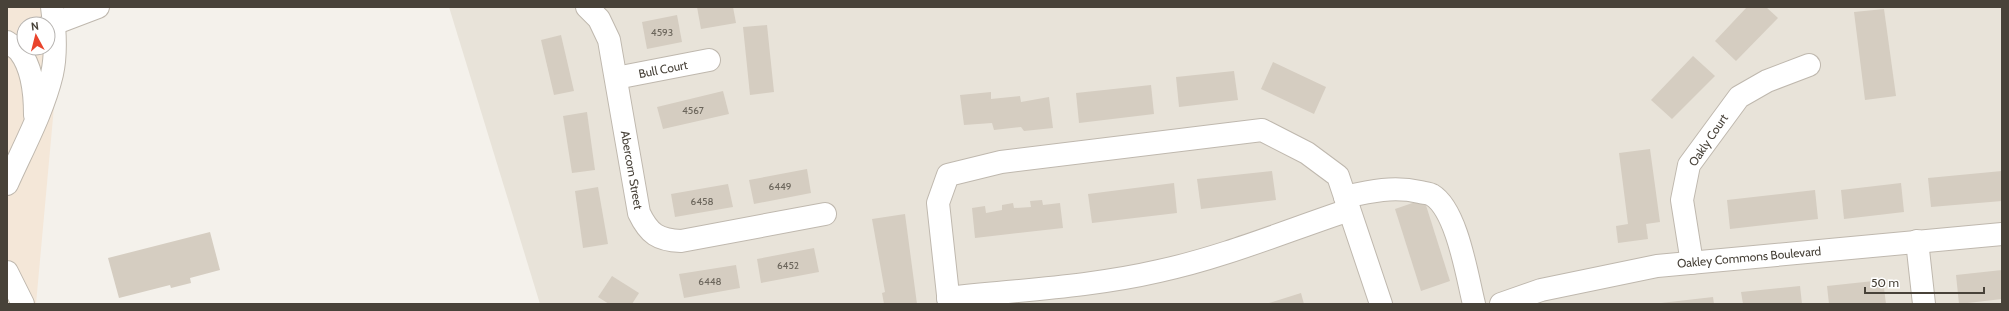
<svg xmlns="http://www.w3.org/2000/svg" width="2009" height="311" font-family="Cabin,sans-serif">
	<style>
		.residential { fill: #e8e3d9 }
		.commercial { fill: #f4e7d8; fill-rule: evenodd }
		.building { fill: #d5cdc1 }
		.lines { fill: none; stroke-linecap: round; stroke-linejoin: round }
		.minor-casing { stroke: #bfb8ae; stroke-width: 24 }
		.minor { stroke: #fff; stroke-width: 22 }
		.labels { text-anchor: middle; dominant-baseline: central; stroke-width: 3; stroke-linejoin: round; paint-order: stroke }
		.number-label { font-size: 10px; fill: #6b655b }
		.street-label { font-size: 12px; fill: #484239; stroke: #fff }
	</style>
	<rect width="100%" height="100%" fill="#f4f1eb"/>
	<path class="residential" d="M 449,7 L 2002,7 L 2002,304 L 540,304 Z"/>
	<path class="commercial" d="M 7,7 L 61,7 L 62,19 L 36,304 L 7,304 ZM 24,24 L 48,24 L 48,48 L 24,48 Z"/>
	<g class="building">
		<path d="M 697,7 L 733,7 L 736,23 L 701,29 Z"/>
		<path d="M 1747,7 L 1766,7 L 1778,18 L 1736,61 L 1715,41 Z"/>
		<path d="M 1884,9 L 1896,96 L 1865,100 L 1854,12 Z"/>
		<path d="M 677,15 L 682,42 L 647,49 L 642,22 Z"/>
		<path d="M 767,25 L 774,92 L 750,95 L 743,27 Z"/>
		<path d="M 561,35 L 574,91 L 554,95 L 541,40 Z"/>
		<path d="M 1693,56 L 1715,76 L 1672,119 L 1651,100 Z"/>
		<path d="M 1273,62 L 1326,87 L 1314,114 L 1261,89 Z"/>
		<path d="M 1234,71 L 1238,100 L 1179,107 L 1176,77 Z"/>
		<path d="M 1151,85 L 1154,114 L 1079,123 L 1076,93 Z"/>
		<path d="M 723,91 L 729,114 L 663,129 L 657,107 Z"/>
		<path d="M 991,92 L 991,99 L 1020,96 L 1021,102 L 1049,97 L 1053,128 L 1024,131 L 1021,127 L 994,130 L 992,123 L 964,125 L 960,95 Z"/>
		<path d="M 587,112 L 595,170 L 572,173 L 563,116 Z"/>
		<path d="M 1650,149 L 1660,222 L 1646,224 L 1648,239 L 1618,243 L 1616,226 L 1628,224 L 1619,153 Z"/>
		<path d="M 807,169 L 811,193 L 754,204 L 749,180 Z"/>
		<path d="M 1272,171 L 1276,200 L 1201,209 L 1197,179 Z"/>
		<path d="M 2002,171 L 2002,201 L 1931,207 L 1928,178 Z"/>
		<path d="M 1174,183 L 1177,213 L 1092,223 L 1088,194 Z"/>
		<path d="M 1901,183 L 1904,212 L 1844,219 L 1841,190 Z"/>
		<path d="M 728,184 L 733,207 L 675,217 L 671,194 Z"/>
		<path d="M 598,187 L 608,244 L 583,248 L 575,191 Z"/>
		<path d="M 1815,190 L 1818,219 L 1730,229 L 1727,200 Z"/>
		<path d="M 1424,199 L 1450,281 L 1421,291 L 1395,209 Z"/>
		<path d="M 1042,200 L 1043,205 L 1060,203 L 1063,228 L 975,238 L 972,208 L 985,206 L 986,213 L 1002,210 L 1002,205 L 1013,203 L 1014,208 L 1031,207 L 1030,201 Z"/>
		<path d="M 905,214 L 917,304 L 884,304 L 882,293 L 885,292 L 872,219 Z"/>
		<path d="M 210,232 L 220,270 L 190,278 L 191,283 L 171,288 L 170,285 L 119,298 L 108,258 Z"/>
		<path d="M 814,248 L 819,272 L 761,283 L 757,259 Z"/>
		<path d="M 736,265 L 740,288 L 684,298 L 679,274 Z"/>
		<path d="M 2002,270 L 2002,299 L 1959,304 L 1956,275 Z"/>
		<path d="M 612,276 L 639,293 L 632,304 L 609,304 L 598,297 Z"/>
		<path d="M 1883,280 L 1886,304 L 1829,304 L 1827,286 Z"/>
		<path d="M 1800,286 L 1802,304 L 1743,304 L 1741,292 Z"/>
		<path d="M 1301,293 L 1304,304 L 1266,304 Z"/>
		<path d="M 1713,297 L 1714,304 L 1661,304 L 1661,303 Z"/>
	</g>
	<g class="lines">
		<defs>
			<g id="minor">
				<path d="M 587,7 L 599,19 L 609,40 L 639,213 C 649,234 658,240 681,241 L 825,214"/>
				<path d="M 48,26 L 98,7"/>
				<path d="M 7,42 C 11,45 17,48 20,52 C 33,69 35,94 35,115"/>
				<path d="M 616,78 L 709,60"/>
				<path d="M 7,184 C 23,148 43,112 52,74 C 57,52 55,29 52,7"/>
				<path d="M 1345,197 C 1371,191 1394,186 1420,192 C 1424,193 1429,193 1432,195 C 1457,210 1467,276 1474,304"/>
				<path d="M 1917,241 L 1924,304"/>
				<path d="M 1692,263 L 1682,200 L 1689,165 L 1739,97 L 1767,81 L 1809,65"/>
				<path d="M 7,272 L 23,304"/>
				<path d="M 948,298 C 1018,290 1090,287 1159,271 C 1224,257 1286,231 1349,210"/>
				<path d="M 949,304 L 938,203 L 948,175 L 1001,162 L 1262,130 L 1307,153 L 1338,176 L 1381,304"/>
				<path d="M 1501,304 L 1541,290 L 1657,266 L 2002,234"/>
			</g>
		</defs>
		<use href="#minor" class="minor-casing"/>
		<use href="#minor" class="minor"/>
	</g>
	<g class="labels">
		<g class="number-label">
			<text x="662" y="32">4593</text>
			<text x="693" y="110">4567</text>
			<text x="780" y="186">6449</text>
			<text x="702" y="201">6458</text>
			<text x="788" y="265">6452</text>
			<text x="710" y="281">6448</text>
		</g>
		<g class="street-label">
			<text transform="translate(663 69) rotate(-11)">Bull Court</text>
			<text transform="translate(1708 140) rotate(-56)">Oakly Court</text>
			<text transform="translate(632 170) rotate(80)">Abercorn Street</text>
			<text transform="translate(1749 257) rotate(-5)">Oakley Commons Boulevard</text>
		</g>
	</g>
	<rect width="2009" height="311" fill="none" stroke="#484239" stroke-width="16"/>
	<g transform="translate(36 36) rotate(353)"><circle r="19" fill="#ffffff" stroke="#b6b3b0"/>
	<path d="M0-3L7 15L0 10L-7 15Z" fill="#e9442c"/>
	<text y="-6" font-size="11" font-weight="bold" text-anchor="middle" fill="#484239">N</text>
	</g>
	<path d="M1865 287v6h119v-6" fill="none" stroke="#484239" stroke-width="2"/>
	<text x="1871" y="287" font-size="12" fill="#484239" stroke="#ffffff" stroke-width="3" paint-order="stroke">50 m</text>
</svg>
